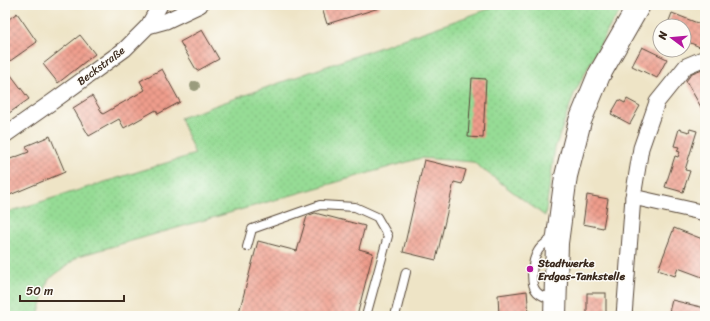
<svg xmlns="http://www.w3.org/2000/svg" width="710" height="321" font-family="Sriracha,sans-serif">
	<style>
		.grass { fill: url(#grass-dots); stroke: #68835a }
		.building { fill: url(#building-cross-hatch) }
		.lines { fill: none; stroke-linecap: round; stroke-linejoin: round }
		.lane-casing { stroke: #564637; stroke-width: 10 }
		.street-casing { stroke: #564637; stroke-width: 17 }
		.secondary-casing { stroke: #564637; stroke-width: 24 }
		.lane { stroke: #fff; stroke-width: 8 }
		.street { stroke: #fff; stroke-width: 15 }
		.secondary { stroke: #fff; stroke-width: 22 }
		.tree { fill: #9a9b7d }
		.poi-dot { fill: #b5179e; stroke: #fdfcf7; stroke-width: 1.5 }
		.labels { text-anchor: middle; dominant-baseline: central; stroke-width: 3; stroke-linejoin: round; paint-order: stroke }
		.street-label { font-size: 11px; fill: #3b2a1e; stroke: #fdfcf7 }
		.poi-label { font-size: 11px; font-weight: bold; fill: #3b2a1e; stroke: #fdfcf7; text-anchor: start }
	</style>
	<defs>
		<pattern id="grass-dots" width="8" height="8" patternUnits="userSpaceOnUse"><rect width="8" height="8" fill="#96dc95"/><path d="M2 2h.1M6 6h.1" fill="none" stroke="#82bd80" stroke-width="1.8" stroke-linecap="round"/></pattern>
		<pattern id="building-cross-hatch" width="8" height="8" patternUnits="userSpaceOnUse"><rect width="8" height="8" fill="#ef9d8c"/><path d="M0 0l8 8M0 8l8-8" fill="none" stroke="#c38072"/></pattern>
	</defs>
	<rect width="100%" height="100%" fill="#fdfcf7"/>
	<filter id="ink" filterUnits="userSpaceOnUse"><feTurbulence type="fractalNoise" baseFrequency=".025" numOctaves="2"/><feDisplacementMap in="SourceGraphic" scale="8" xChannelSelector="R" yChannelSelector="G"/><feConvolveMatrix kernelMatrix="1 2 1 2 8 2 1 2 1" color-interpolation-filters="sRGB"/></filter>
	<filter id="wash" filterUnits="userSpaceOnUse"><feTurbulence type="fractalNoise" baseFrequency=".012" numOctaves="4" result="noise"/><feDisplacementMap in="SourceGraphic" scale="16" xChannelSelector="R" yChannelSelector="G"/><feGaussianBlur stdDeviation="0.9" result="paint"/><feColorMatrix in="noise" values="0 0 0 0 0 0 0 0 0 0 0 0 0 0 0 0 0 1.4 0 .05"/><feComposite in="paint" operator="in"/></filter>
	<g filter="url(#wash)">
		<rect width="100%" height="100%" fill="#eee4c6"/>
		<path class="grass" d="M 500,5 L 625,5 L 610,26 L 574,94 L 555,148 L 545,216 L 473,162 L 421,158 L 79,256 L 48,280 L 38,316 L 5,316 L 5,213 L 195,154 L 180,118 Z"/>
		<g id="blocks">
			<g class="building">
				<path d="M 321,5 L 379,5 L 379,8 L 327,24 Z"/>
				<path d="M 17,13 L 37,42 L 10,61 L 5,53 L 5,22 Z"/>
				<path d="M 672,13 L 705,26 L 705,40 L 702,48 L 684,40 L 684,26 L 667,26 Z"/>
				<path d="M 202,30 L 219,59 L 197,71 L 180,42 Z"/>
				<path d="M 80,35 L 95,54 L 58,83 L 43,64 Z"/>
				<path d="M 642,47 L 667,59 L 657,78 L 632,66 Z"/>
				<path d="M 5,67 L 29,99 L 5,116 Z"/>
				<path d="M 705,68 L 705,114 L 686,81 L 692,73 Z"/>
				<path d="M 162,69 L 180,102 L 158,114 L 156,110 L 124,128 L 119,119 L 89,136 L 73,108 L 92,96 L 103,114 L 145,90 L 140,81 Z"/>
				<path d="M 472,78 L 486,79 L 483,138 L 468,137 Z"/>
				<path d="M 627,99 L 640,106 L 630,124 L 611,114 L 619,100 L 625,103 Z"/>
				<path d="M 679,129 L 689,132 L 690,129 L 697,131 L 685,170 L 690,171 L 683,192 L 665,187 L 675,156 L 678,157 L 680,152 L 677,151 L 679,147 L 674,146 Z"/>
				<path d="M 50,136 L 65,172 L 5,197 L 5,161 L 29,152 L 26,146 Z"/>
				<path d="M 424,160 L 466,170 L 462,184 L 454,182 L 436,260 L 403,252 Z"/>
				<path d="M 587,195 L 608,199 L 603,228 L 583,224 Z"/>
				<path d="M 315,213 L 365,226 L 359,249 L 373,253 L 357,316 L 238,316 L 258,241 L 297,251 L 307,216 Z"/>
				<path d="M 674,228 L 705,240 L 705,278 L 678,268 L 675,276 L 658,270 Z"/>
				<path d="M 527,291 L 529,316 L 499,316 L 498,295 Z"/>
				<rect x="587" y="293" width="19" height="23"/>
				<path d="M 672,300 L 705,308 L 705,316 L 668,316 Z"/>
			</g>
		</g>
	</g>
	<g filter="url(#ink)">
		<use href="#blocks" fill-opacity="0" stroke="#564637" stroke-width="1"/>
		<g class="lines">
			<defs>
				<g id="lane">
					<path d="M 247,247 L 252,229 L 320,205 L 355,207 L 377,217 L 388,236 L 366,316"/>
					<path d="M 554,301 C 549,299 541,296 537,292 C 529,284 532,260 538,251 C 541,245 549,241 554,237"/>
					<path d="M 395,316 L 406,272"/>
				</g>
				<g id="street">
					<path d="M 148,26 L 160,5"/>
					<path d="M 5,135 L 52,102 L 125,49 L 148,26 L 166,21 L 200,5"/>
					<path d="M 633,197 L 705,213"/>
					<path d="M 624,316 L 633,197 L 641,148 L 657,102 L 686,66 L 705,58"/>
				</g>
				<path id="secondary" d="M 555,316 L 557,243 L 566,176 L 580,121 L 599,75 L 639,5"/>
			</defs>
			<use href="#lane" class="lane-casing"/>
			<use href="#street" class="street-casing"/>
			<use href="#secondary" class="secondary-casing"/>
			<use href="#lane" class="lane"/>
			<use href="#street" class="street"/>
			<use href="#secondary" class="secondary"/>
		</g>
		<circle class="tree" cx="195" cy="86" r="5"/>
	</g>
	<circle class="poi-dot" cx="530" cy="269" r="4"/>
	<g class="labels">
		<g class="street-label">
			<text transform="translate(101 66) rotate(-37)">Beckstraße</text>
		</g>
		<g class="poi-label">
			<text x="538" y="263">Stadtwerke<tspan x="538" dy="13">Erdgas-Tankstelle</tspan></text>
		</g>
	</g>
	<rect width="710" height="321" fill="none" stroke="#fdfcf7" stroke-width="20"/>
	<g transform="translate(672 38) rotate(286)"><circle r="19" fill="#fdfcf7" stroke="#afa8a0"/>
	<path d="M0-3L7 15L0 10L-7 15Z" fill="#b5179e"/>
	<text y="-6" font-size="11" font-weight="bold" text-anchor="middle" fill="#3b2a1e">N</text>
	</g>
	<path d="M20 295v6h104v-6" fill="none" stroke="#3b2a1e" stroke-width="2"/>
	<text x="26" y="295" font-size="12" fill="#3b2a1e" stroke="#fdfcf7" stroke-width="3" paint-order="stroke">50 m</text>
</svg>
